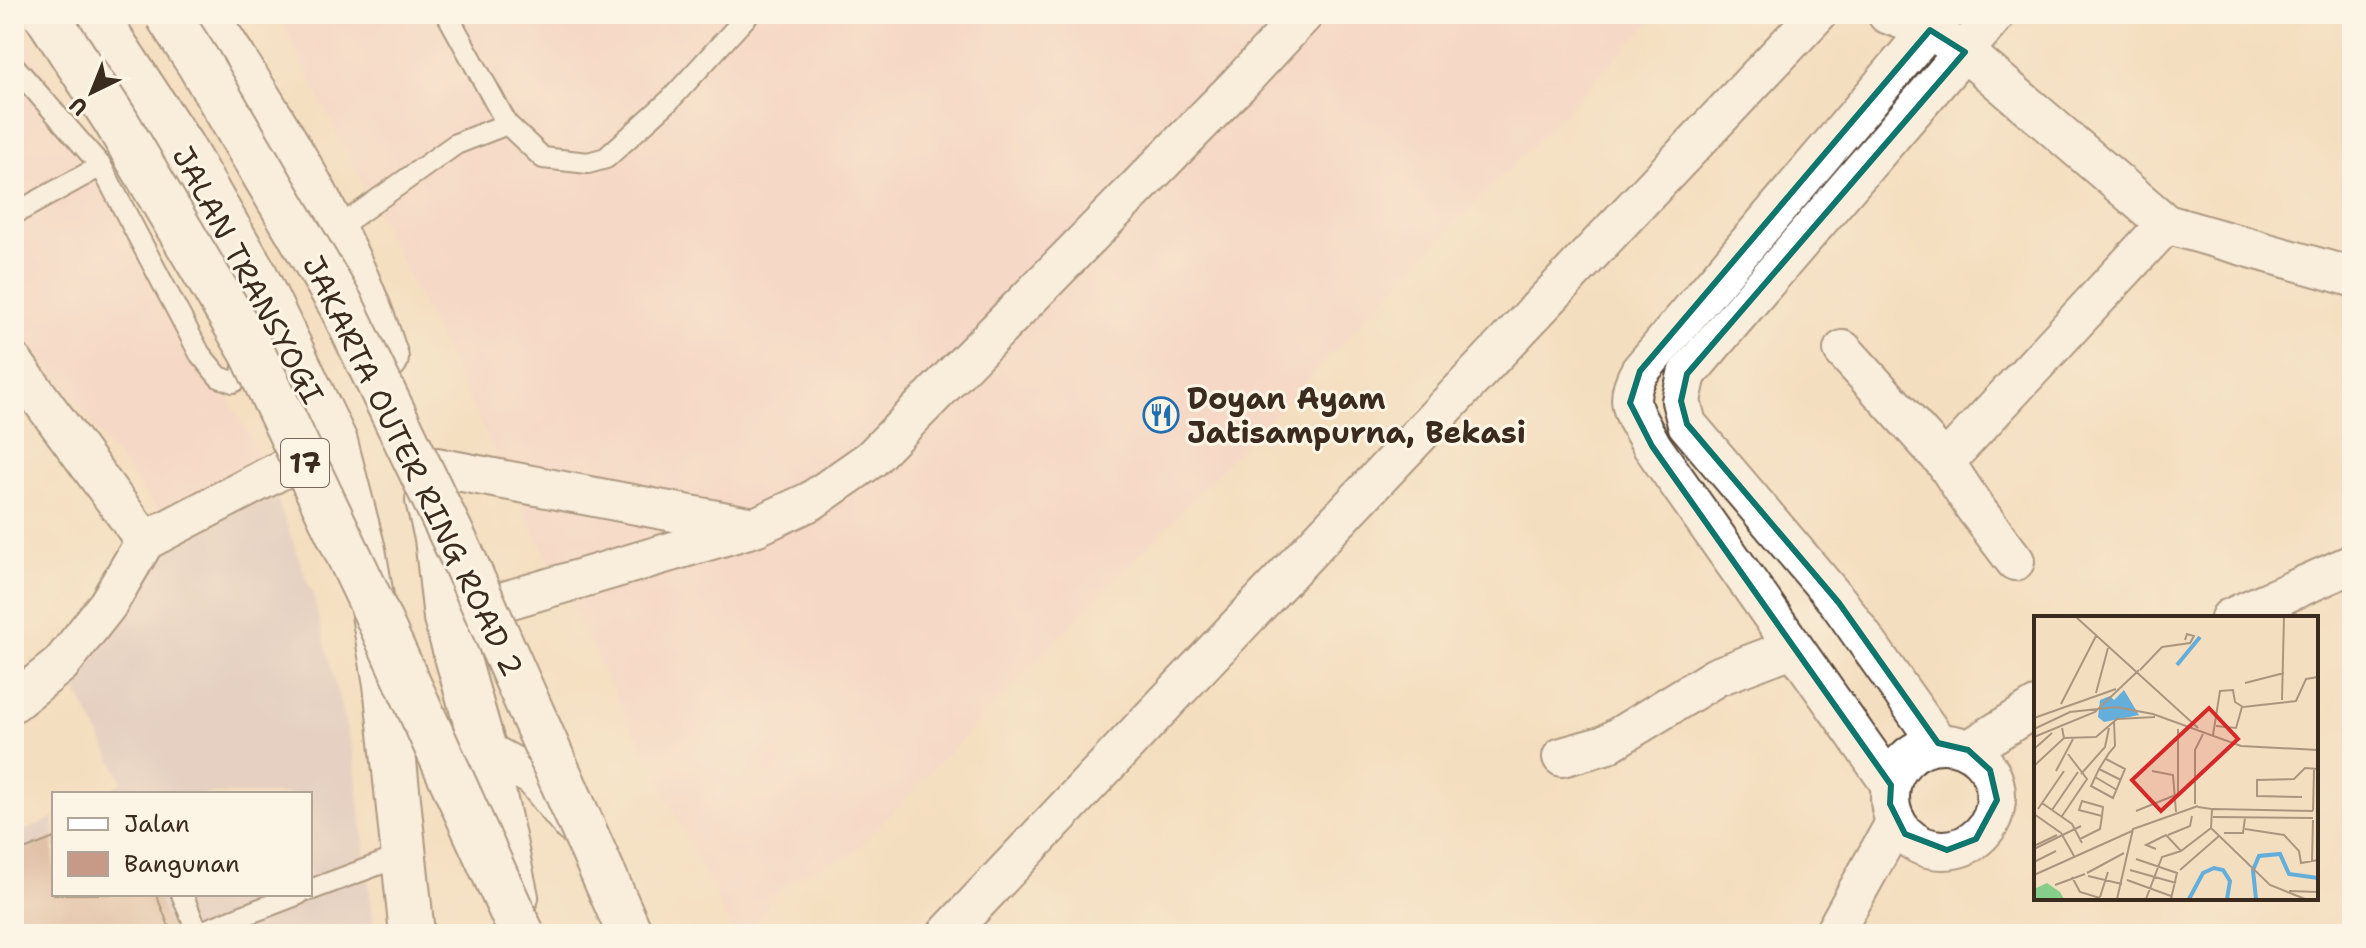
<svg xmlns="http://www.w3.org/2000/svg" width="2366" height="948" font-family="'Shantell Sans',sans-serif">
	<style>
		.built { fill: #f7d0cd }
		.industrial { fill: #d2bec3 }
		.building { fill: #c69a86 }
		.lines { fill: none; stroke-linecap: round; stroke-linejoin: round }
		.lane-casing { stroke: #574536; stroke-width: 24 }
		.street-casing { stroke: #574536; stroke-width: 42 }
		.highway-casing { stroke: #574536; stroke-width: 48 }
		.lane { stroke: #fff; stroke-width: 20 }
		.street { stroke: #fff; stroke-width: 38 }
		.highway { stroke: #fff; stroke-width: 44 }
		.highway-bridge-casing { stroke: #574536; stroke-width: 48; stroke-linecap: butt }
		.highway-bridge { stroke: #fff; stroke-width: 44 }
		.marked { fill: none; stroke: #0f766e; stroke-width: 6; stroke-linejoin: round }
		.labels { text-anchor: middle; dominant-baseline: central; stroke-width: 6; stroke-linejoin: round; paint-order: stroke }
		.shield { fill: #fcf5e5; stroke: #75675a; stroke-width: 2 }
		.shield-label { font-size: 28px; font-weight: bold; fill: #3b2a1e }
		.street-label { font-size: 30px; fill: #3b2a1e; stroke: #fcf5e5 }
		.poi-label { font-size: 30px; font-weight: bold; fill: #3b2a1e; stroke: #fcf5e5; text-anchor: start }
		.inset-river { fill: none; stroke: #63aedb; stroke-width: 4 }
		.inset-road { fill: none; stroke: #aa967f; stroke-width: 2 }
		.view { fill: #d62828; fill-opacity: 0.15; stroke: #d62828; stroke-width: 4 }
		.inset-edge { fill: none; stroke: #3b2a1e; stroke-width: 4 }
	</style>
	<rect width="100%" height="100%" fill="#fcf5e5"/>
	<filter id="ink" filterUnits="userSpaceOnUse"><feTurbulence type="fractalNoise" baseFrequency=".0125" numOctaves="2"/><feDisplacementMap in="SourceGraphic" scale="16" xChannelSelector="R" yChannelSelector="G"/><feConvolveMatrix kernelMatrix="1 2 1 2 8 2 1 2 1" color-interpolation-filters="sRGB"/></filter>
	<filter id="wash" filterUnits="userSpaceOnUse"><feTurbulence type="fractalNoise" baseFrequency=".006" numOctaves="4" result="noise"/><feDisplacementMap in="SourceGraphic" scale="32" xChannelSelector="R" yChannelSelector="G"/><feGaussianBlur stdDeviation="1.8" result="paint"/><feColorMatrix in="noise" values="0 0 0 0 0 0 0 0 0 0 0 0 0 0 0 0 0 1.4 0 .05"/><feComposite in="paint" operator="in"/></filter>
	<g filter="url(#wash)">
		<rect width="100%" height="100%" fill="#f4dec0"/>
		<g class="built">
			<path d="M 278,14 L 1658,14 L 853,853 L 788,881 L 746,934 L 734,934 Z"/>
			<path d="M 14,19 L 262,458 L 161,515 L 14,321 Z"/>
		</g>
		<path class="industrial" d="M 262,458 L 313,596 L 354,758 L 375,934 L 14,934 L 14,836 L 54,817 L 54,894 L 310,894 L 310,794 L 100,794 L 123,782 L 58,654 L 161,515 Z"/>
		<g id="blocks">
			<path class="building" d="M 54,838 L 54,894 L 156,894 L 172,934 L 14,934 L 14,854 Z"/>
		</g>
	</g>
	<g filter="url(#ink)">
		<use href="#blocks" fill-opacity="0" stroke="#574536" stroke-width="2"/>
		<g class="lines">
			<defs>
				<g id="lane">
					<path d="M 447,14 L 507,124 L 543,158 L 588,163 L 606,158 L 670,100 L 749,14"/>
					<path d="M 14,66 L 101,166 L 200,354 L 219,377 L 233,382 L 242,377 L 244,355"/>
					<path d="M 14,214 L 101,166"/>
					<path d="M 335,230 L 456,144 L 507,124"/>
					<path d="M 310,890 L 404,855"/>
					<path d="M 182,894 L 198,934"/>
					<path d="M 198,933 L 299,894"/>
				</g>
				<g id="street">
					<path d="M 1887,14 L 1930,30 L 1965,52 L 2166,224 L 2352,277"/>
					<path d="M 1843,350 L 1945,462"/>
					<path d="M 14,363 L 145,541"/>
					<path d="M 420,464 L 748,526"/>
					<path d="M 145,541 L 327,446"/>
					<path d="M 2015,561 L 1975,508 L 1945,462 L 2166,224"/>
					<path d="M 457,615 L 755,527 L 811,501 L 871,459 L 1239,84 L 1304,14"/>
					<path d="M 2230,618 L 2352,564"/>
					<path d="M 14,702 L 61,664 L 108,604 L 145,541"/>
					<path d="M 1938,743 L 1839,603 L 1687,424 L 1681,401 L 1687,374 L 1996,14"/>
					<circle cx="1943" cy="797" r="53"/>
					<path d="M 484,750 L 534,777 L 572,824"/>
					<path d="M 1968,750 L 2036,707"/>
					<path d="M 1562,757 L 1605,745 L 1716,677 L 1792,648"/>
					<path d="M 1891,785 L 1652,446 C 1636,415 1621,404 1640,371 L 1942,14"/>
					<path d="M 1834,933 L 1896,821"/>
					<path d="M 947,934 L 1817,14"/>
				</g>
				<g id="highway">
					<path d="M 94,14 L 181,146 L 255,275 L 335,442 L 363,550 L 386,684 L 412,934"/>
					<path d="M 205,14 C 275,123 347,233 386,358"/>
					<path d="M 428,500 L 437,538 L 446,618 L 484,750 L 516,897"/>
				</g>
			</defs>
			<use href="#lane" class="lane-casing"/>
			<use href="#street" class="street-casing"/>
			<use href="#highway" class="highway-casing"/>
			<use href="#lane" class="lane"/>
			<use href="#street" class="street"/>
			<use href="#highway" class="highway"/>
			<defs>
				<g id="highway-bridge">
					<path d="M 46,14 L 114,118 L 252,352 L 371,602 L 522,934"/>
					<path d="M 167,14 L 200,65 L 341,305 L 463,558 L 630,934"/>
				</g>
			</defs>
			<use href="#highway-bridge" class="highway-bridge-casing"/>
			<use href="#highway-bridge" class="highway-bridge"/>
		</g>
	</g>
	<path d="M0 0H2366V948H0ZM 1930,30 L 1965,52 L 1687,374 L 1681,401 L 1687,424 L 1839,603 L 1938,743 L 1968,750 L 1990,770 L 1997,800 L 1976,839 L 1947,850 L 1905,834 L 1890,804 L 1891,785 L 1652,446 L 1630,403 L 1640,371 Z" fill="#f4dec0" fill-opacity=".55" fill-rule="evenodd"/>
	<path class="marked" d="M 1930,30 L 1965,52 L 1687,374 L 1681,401 L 1687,424 L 1839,603 L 1938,743 L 1968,750 L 1990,770 L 1997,800 L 1976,839 L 1947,850 L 1905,834 L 1890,804 L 1891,785 L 1652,446 L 1630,403 L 1640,371 Z"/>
	<defs>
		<symbol id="restaurant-ring" viewBox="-11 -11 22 22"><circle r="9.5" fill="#fcf5e5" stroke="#1f6fb2" stroke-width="1.5"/><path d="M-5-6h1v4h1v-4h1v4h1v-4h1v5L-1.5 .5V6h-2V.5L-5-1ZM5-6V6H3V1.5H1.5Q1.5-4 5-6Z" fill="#1f6fb2"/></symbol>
	</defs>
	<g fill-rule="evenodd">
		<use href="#restaurant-ring" x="1141" y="395" width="40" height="40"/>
	</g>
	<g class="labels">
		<rect class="shield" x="281" y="439" width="48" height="48" rx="6"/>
		<g class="shield-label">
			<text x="305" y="463">17</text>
		</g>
		<g class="street-label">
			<text transform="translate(248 275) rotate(62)">JALAN TRANSYOGI</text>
			<text transform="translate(413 466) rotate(64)">JAKARTA OUTER RING ROAD 2</text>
		</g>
		<g class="poi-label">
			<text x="1187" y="398">Doyan Ayam<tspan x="1187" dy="34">Jatisampurna, Bekasi</tspan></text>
		</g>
	</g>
	<g transform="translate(2034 616)">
		<rect width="284" height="284" fill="#f4dec0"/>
		<path d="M 13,267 L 26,276 L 30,283 L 1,283 L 0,273 Z" fill="#85ce8a"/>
		<path d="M 90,74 L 105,99 L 70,106 L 64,101 L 66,84 L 76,80 L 80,84 Z" fill="#63aedb"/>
		<path class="inset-river" d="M 143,49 L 166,21M 155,283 L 169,257 L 180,252 L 189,254 L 196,265 L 193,283M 222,283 L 219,254 L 225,240 L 246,238 L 255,258 L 284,262"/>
		<path class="inset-road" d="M 42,1 L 164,112M 106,54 L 128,31 L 156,27 L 160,20 L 153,18 L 151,24M 211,67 L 250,57M 62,77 L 74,32M 248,84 L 250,1M 27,88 L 62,20M 209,91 L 262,85 L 272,63 L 284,61M 0,102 L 82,73M 182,110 L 202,112 L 208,91M 28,112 L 30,122 L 62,121 L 83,103 L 121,101M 0,113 L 36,96 L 82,91 L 119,98 L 207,130 L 284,134M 179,119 L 186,75 L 199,74 L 201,86 L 209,91M 0,121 L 61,96 L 105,54M 0,133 L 18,117M 72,143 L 91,153 L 79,182 L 57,170 L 65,153 L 75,137 L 81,130 L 80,105M 0,150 L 30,122M 65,153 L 87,164M 22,155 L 39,123M 118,155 L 139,159 L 142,196M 47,158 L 71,131 L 75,112M 61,161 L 83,174M 268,181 L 223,180 L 223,164 L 260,163 L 271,152 L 284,153M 48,185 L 69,191 L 68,200 L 45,194 ZM 8,187 L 38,208 L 48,227M 161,188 L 161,134 L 169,118M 4,193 L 30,155M 178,193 L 279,195M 18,194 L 44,156M 102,195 L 144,178 L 144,113M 279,195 L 280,154M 0,198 L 27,217 L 40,240M 28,200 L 53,163 L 34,138M 179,201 L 279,202M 177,212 L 236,269 L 271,283M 211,213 L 250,219 L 265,235 L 267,247 L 284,244M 190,217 L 209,217 L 211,202M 134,219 L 156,210 L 158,200M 46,223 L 66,213 L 68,200M 0,230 L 23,219M 0,233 L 47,210M 122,233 L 112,229 L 132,219 L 147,235M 102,243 L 143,257 L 137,283M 278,245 L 279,204M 0,246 L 22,235M 96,254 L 142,267M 146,254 L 185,220M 53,257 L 90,237M 0,259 L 98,215M 54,260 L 88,268M 38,261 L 46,276 L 66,282M 93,264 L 137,280M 21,269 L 51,258M 255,275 L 284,276M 66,281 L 74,256M 83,283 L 99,213 L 164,190 L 158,192M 112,283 L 128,241 L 147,235 L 177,212 L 178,193 L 164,191"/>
		<path class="view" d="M 175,92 L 204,123 L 127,195 L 98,164 Z"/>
		<rect width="284" height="284" class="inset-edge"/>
	</g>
	<rect width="2366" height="948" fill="none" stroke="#fcf5e5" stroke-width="48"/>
	<rect x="52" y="792" width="260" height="104" fill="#fcf5e5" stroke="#afa495" stroke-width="2"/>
	<rect x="68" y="818" width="40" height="12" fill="#ffffff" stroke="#afa495" stroke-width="2"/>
	<text x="124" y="832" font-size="24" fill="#3b2a1e">Jalan</text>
	<rect x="68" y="852" width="40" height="24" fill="#c69a86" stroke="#afa495" stroke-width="2"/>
	<text x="124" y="872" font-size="24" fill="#3b2a1e">Bangunan</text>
	<g transform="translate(92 92) rotate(223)" stroke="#fcf5e5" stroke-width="6" paint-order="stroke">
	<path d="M0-6L14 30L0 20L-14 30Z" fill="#3b2a1e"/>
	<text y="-12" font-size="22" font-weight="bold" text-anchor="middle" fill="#3b2a1e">U</text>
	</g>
</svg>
